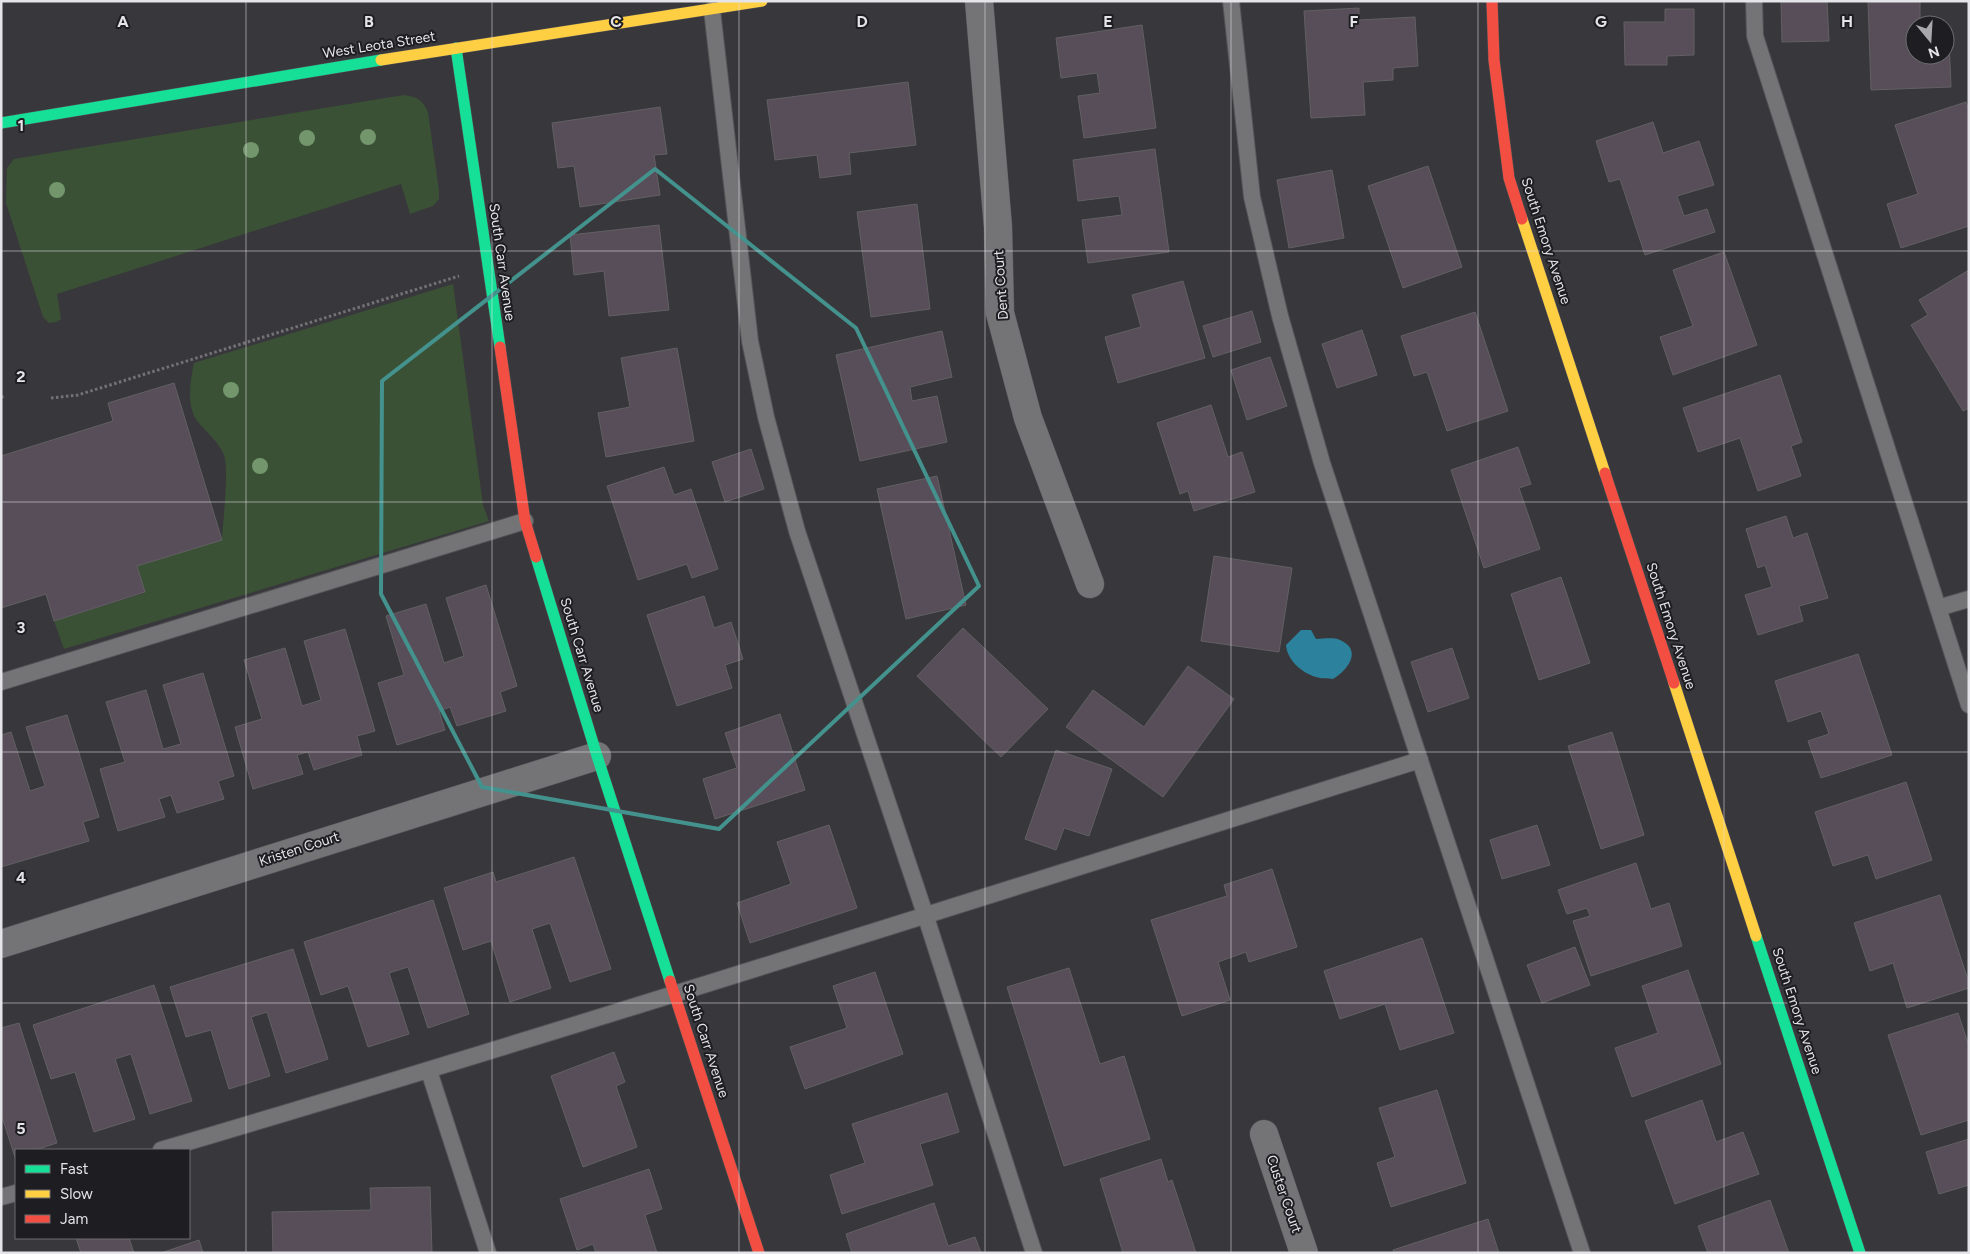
<svg xmlns="http://www.w3.org/2000/svg" width="1970" height="1254" font-family="Figtree,sans-serif">
	<style>
		.green { fill: #3b5136 }
		.water { fill: #2c829c }
		.building { fill: #584e59; stroke: #626063 }
		.lines { fill: none; stroke-linecap: round; stroke-linejoin: round }
		.lane-casing { stroke: #545356; stroke-width: 18 }
		.street-casing { stroke: #545356; stroke-width: 29 }
		.fast-casing { stroke: #545356; stroke-width: 12 }
		.slow-casing { stroke: #545356; stroke-width: 12 }
		.jam-casing { stroke: #545356; stroke-width: 12 }
		.path { stroke: #747276; stroke-width: 3; stroke-dasharray: 2.5 2.5; stroke-linecap: butt }
		.lane { stroke: #747476; stroke-width: 16 }
		.street { stroke: #747476; stroke-width: 28 }
		.fast { stroke: #16e098; stroke-width: 11 }
		.slow { stroke: #ffcf43; stroke-width: 11 }
		.jam { stroke: #f24e42; stroke-width: 11 }
		.tree { fill: #73966c }
		.marked { fill: none; stroke: #44928d; stroke-width: 4; stroke-linejoin: round }
		.grid { fill: none; stroke: #e5e4e9; stroke-width: 1; stroke-opacity: 0.55 }
		.labels { text-anchor: middle; dominant-baseline: central; stroke-width: 4; stroke-linejoin: round; paint-order: stroke }
		.street-label { font-size: 14px; fill: #e5e4e9; stroke: #1e1d21 }
		.grid-label { font-size: 16px; text-anchor: middle; font-weight: bold; fill: #e5e4e9; stroke: #1e1d21; stroke-width: 4; stroke-linejoin: round; paint-order: stroke }
	</style>
	<rect width="100%" height="100%" fill="#38373b"/>
	<g class="green">
		<path d="M 404,95 C 417,97 422,99 428,112 L 439,191 L 439,199 L 433,206 L 410,214 L 401,184 L 57,294 L 61,319 L 56,322 L 49,323 L 43,317 L 6,203 L 7,168 L 14,159 Z"/>
		<path d="M 453,284 L 483,505 L 489,521 L 64,649 L 54,621 L 145,593 L 137,566 L 222,539 C 223,521 229,471 224,455 C 219,442 207,433 198,422 C 186,407 190,381 194,363 Z"/>
	</g>
	<path class="water" d="M 1301,630 L 1311,630 L 1316,639 C 1323,639 1333,637 1340,640 C 1363,650 1348,670 1333,679 C 1328,678 1321,679 1316,677 C 1302,673 1287,660 1286,645 Z"/>
	<g class="building">
		<path d="M 1781,1 L 1827,1 L 1829,41 L 1782,42 Z"/>
		<path d="M 1868,1 L 1920,1 L 1920,25 L 1915,25 L 1915,55 L 1945,55 L 1945,40 L 1949,40 L 1951,87 L 1871,90 Z"/>
		<path d="M 1359,8 L 1359,20 L 1415,17 L 1418,66 L 1393,68 L 1393,80 L 1363,82 L 1365,115 L 1311,118 L 1304,11 Z"/>
		<path d="M 1665,9 L 1694,9 L 1694,55 L 1667,56 L 1667,65 L 1625,65 L 1624,22 L 1665,22 Z"/>
		<path d="M 1142,25 L 1156,128 L 1084,138 L 1078,96 L 1100,93 L 1097,73 L 1061,78 L 1056,38 Z"/>
		<path d="M 908,82 L 916,145 L 849,153 L 851,174 L 820,178 L 817,155 L 775,160 L 767,100 Z"/>
		<path d="M 1966,102 L 1969,111 L 1969,226 L 1901,248 L 1887,204 L 1918,194 L 1895,125 Z"/>
		<path d="M 660,107 L 667,154 L 654,155 L 660,195 L 580,207 L 574,166 L 558,168 L 552,123 Z"/>
		<path d="M 1653,122 L 1663,153 L 1699,141 L 1714,185 L 1677,196 L 1684,216 L 1707,209 L 1715,232 L 1645,255 L 1620,179 L 1609,182 L 1596,141 Z"/>
		<path d="M 1155,149 L 1169,252 L 1088,263 L 1082,220 L 1122,215 L 1119,196 L 1078,201 L 1073,160 Z"/>
		<path d="M 1428,166 L 1462,267 L 1403,288 L 1368,186 Z"/>
		<path d="M 1332,170 L 1344,238 L 1289,248 L 1277,180 Z"/>
		<path d="M 917,204 L 930,309 L 871,317 L 857,212 Z"/>
		<path d="M 659,225 L 669,310 L 609,316 L 604,271 L 574,275 L 570,235 Z"/>
		<path d="M 1724,252 L 1757,345 L 1673,375 L 1660,337 L 1693,326 L 1673,270 Z"/>
		<path d="M 1969,270 L 1969,408 L 1963,411 L 1911,325 L 1928,315 L 1919,300 Z"/>
		<path d="M 1183,281 L 1205,358 L 1118,383 L 1105,337 L 1141,327 L 1132,295 Z"/>
		<path d="M 1252,311 L 1261,342 L 1213,357 L 1203,326 Z"/>
		<path d="M 1475,312 L 1508,411 L 1447,431 L 1427,372 L 1414,376 L 1401,336 Z"/>
		<path d="M 1362,330 L 1377,375 L 1337,388 L 1322,344 Z"/>
		<path d="M 942,331 L 952,377 L 910,387 L 912,401 L 937,396 L 947,442 L 860,461 L 836,355 Z"/>
		<path d="M 677,348 L 694,441 L 606,457 L 598,413 L 630,407 L 621,358 Z"/>
		<path d="M 1270,357 L 1287,406 L 1247,420 L 1231,370 Z"/>
		<path d="M 1780,375 L 1802,442 L 1791,446 L 1801,476 L 1758,491 L 1740,438 L 1698,452 L 1683,408 Z"/>
		<path d="M 174,383 L 222,540 L 137,566 L 145,592 L 54,621 L 46,594 L 1,608 L 1,456 L 113,421 L 108,403 Z"/>
		<path d="M 1211,405 L 1228,457 L 1242,452 L 1255,492 L 1194,511 L 1188,491 L 1180,494 L 1157,423 Z"/>
		<path d="M 1518,447 L 1531,484 L 1519,488 L 1540,549 L 1484,568 L 1451,470 Z"/>
		<path d="M 751,449 L 764,489 L 725,502 L 712,462 Z"/>
		<path d="M 664,467 L 674,495 L 691,489 L 718,569 L 692,578 L 687,564 L 638,580 L 607,486 Z"/>
		<path d="M 937,476 L 966,605 L 906,619 L 877,489 Z"/>
		<path d="M 1786,516 L 1793,538 L 1807,533 L 1828,598 L 1799,606 L 1803,621 L 1758,635 L 1745,595 L 1772,587 L 1765,565 L 1758,568 L 1746,529 Z"/>
		<path d="M 1214,556 L 1292,568 L 1279,652 L 1201,641 Z"/>
		<path d="M 1561,577 L 1590,663 L 1539,680 L 1511,594 Z"/>
		<path d="M 486,585 L 517,686 L 500,692 L 506,711 L 457,726 L 450,707 L 439,711 L 445,730 L 397,745 L 378,683 L 404,675 L 386,616 L 426,604 L 444,663 L 464,656 L 446,598 Z"/>
		<path d="M 704,596 L 714,628 L 731,622 L 743,659 L 725,665 L 732,688 L 677,706 L 647,615 Z"/>
		<path d="M 963,628 L 1048,709 L 1001,757 L 917,676 Z"/>
		<path d="M 345,629 L 375,731 L 357,736 L 362,755 L 314,770 L 308,752 L 297,755 L 303,774 L 253,789 L 235,727 L 262,719 L 244,660 L 285,648 L 302,706 L 321,700 L 304,641 Z"/>
		<path d="M 1452,648 L 1469,698 L 1428,712 L 1411,662 Z"/>
		<path d="M 1858,654 L 1892,755 L 1821,778 L 1808,741 L 1829,734 L 1821,711 L 1788,722 L 1775,681 Z"/>
		<path d="M 1188,666 L 1234,699 L 1163,797 L 1066,727 L 1093,690 L 1144,727 Z"/>
		<path d="M 203,673 L 234,776 L 218,781 L 224,799 L 177,813 L 171,795 L 159,799 L 165,817 L 118,831 L 100,769 L 125,762 L 106,702 L 146,690 L 163,749 L 181,744 L 163,685 Z"/>
		<path d="M 780,714 L 805,790 L 715,819 L 703,779 L 737,768 L 725,733 Z"/>
		<path d="M 67,715 L 99,817 L 83,822 L 89,841 L 1,867 L 1,735 L 11,732 L 30,791 L 45,786 L 26,727 Z"/>
		<path d="M 1612,732 L 1644,835 L 1601,849 L 1568,746 Z"/>
		<path d="M 1056,750 L 1112,769 L 1089,836 L 1064,828 L 1056,850 L 1025,839 Z"/>
		<path d="M 1906,782 L 1932,860 L 1876,879 L 1868,855 L 1833,866 L 1815,812 Z"/>
		<path d="M 829,825 L 857,908 L 750,943 L 737,903 L 791,884 L 777,842 Z"/>
		<path d="M 1537,825 L 1550,865 L 1502,879 L 1490,840 Z"/>
		<path d="M 574,857 L 611,969 L 570,982 L 550,923 L 532,929 L 551,988 L 510,1002 L 491,941 L 463,950 L 444,888 L 493,872 L 496,882 Z"/>
		<path d="M 1636,863 L 1651,909 L 1669,903 L 1682,946 L 1591,976 L 1573,921 L 1590,916 L 1587,908 L 1567,914 L 1558,890 Z"/>
		<path d="M 1272,869 L 1297,947 L 1249,962 L 1246,952 L 1218,962 L 1230,1000 L 1182,1016 L 1151,920 L 1227,896 L 1224,885 Z"/>
		<path d="M 1940,895 L 1969,983 L 1969,988 L 1907,1008 L 1893,963 L 1870,971 L 1854,923 Z"/>
		<path d="M 433,900 L 469,1014 L 428,1028 L 408,967 L 389,973 L 409,1034 L 368,1047 L 348,986 L 321,995 L 304,942 Z"/>
		<path d="M 1422,938 L 1454,1033 L 1400,1050 L 1385,1004 L 1340,1019 L 1324,971 Z"/>
		<path d="M 1575,947 L 1590,985 L 1542,1003 L 1527,965 Z"/>
		<path d="M 293,949 L 328,1059 L 286,1073 L 267,1012 L 251,1017 L 270,1076 L 229,1089 L 211,1030 L 186,1037 L 170,987 Z"/>
		<path d="M 1069,968 L 1100,1064 L 1124,1056 L 1150,1139 L 1064,1166 L 1007,987 Z"/>
		<path d="M 1688,970 L 1721,1064 L 1632,1097 L 1615,1048 L 1658,1033 L 1642,986 Z"/>
		<path d="M 875,972 L 903,1054 L 805,1089 L 790,1047 L 847,1028 L 833,986 Z"/>
		<path d="M 154,985 L 192,1101 L 150,1114 L 131,1054 L 115,1059 L 135,1119 L 94,1132 L 75,1072 L 51,1079 L 33,1025 Z"/>
		<path d="M 1958,1013 L 1969,1046 L 1969,1120 L 1921,1135 L 1888,1035 Z"/>
		<path d="M 19,1023 L 57,1143 L 35,1150 L 16,1150 L 15,1157 L 1,1114 L 1,1028 Z"/>
		<path d="M 614,1052 L 625,1082 L 616,1086 L 637,1147 L 583,1167 L 551,1076 Z"/>
		<path d="M 1437,1090 L 1466,1183 L 1391,1207 L 1377,1163 L 1395,1157 L 1379,1108 Z"/>
		<path d="M 947,1093 L 959,1132 L 920,1144 L 933,1185 L 842,1214 L 830,1175 L 865,1163 L 852,1124 Z"/>
		<path d="M 1702,1100 L 1716,1142 L 1743,1132 L 1759,1174 L 1675,1204 L 1645,1121 Z"/>
		<path d="M 1969,1139 L 1969,1185 L 1939,1194 L 1926,1152 Z"/>
		<path d="M 1161,1159 L 1168,1182 L 1172,1180 L 1196,1253 L 1123,1253 L 1100,1179 Z"/>
		<path d="M 649,1169 L 662,1209 L 645,1215 L 657,1253 L 596,1253 L 593,1244 L 577,1250 L 560,1199 Z"/>
		<path d="M 430,1187 L 432,1253 L 273,1253 L 272,1212 L 371,1210 L 370,1188 Z"/>
		<path d="M 1770,1200 L 1789,1253 L 1708,1253 L 1698,1226 Z"/>
		<path d="M 934,1203 L 948,1246 L 975,1237 L 981,1253 L 852,1253 L 846,1234 Z"/>
		<path d="M 1488,1219 L 1499,1253 L 1394,1253 L 1393,1250 Z"/>
		<path d="M 76,1238 L 129,1238 L 134,1253 L 81,1253 Z"/>
		<path d="M 199,1240 L 203,1253 L 161,1253 Z"/>
	</g>
	<g class="lines">
		<defs>
			<g id="lane">
				<path d="M 1231,1 L 1252,197 L 1280,316 L 1322,463 L 1582,1253"/>
				<path d="M 1754,1 L 1755,36 L 1969,705"/>
				<path d="M 712,10 L 750,341 L 766,417 L 797,531 L 925,914 L 1034,1253"/>
				<path d="M 1938,608 L 1969,599"/>
				<path d="M 1,682 L 525,521"/>
				<path d="M 429,1071 L 488,1253"/>
				<path d="M 161,1150 C 582,1026 1000,891 1420,760"/>
				<path d="M 1,1197 L 16,1193"/>
			</g>
			<g id="street">
				<path d="M 979,1 L 998,227 L 1000,313 L 1028,418 L 1090,584"/>
				<path d="M 1,944 L 597,756"/>
				<path d="M 1264,1134 L 1304,1253"/>
			</g>
			<g id="fast">
				<path d="M 456,48 L 500,347"/>
				<path d="M 1,123 L 381,60"/>
				<path d="M 536,557 L 597,756 L 670,981"/>
				<path d="M 1756,936 L 1860,1253"/>
			</g>
			<g id="slow">
				<path d="M 381,60 L 762,1"/>
				<path d="M 1522,219 L 1605,473"/>
				<path d="M 1674,683 L 1756,936"/>
			</g>
			<g id="jam">
				<path d="M 1492,1 L 1494,60 L 1509,178 L 1522,219"/>
				<path d="M 500,347 L 525,521 L 536,557"/>
				<path d="M 1605,473 L 1674,683"/>
				<path d="M 670,981 L 759,1253"/>
			</g>
		</defs>
		<use href="#lane" class="lane-casing"/>
		<use href="#street" class="street-casing"/>
		<use href="#fast" class="fast-casing"/>
		<use href="#slow" class="slow-casing"/>
		<use href="#jam" class="jam-casing"/>
		<g class="path">
			<path d="M 1,397 L 6,396"/>
			<path d="M 51,398 L 78,395 L 459,276"/>
		</g>
		<use href="#lane" class="lane"/>
		<use href="#street" class="street"/>
		<use href="#fast" class="fast"/>
		<use href="#slow" class="slow"/>
		<use href="#jam" class="jam"/>
	</g>
	<g class="tree">
		<circle cx="368" cy="137" r="8"/>
		<circle cx="307" cy="138" r="8"/>
		<circle cx="251" cy="150" r="8"/>
		<circle cx="57" cy="190" r="8"/>
		<circle cx="231" cy="390" r="8"/>
		<circle cx="260" cy="466" r="8"/>
	</g>
	<path class="marked" d="M 655,169 L 856,328 L 979,586 L 719,829 L 482,787 L 381,594 L 382,381 Z"/>
	<path class="grid" d="M 246,1 L 246,1253M 492,1 L 492,1253M 739,1 L 739,1253M 985,1 L 985,1253M 1231,1 L 1231,1253M 1478,1 L 1478,1253M 1724,1 L 1724,1253M 1,251 L 1969,251M 1,502 L 1969,502M 1,752 L 1969,752M 1,1003 L 1969,1003"/>
	<g class="labels">
		<g class="street-label">
			<text transform="translate(379 45) rotate(-9)">West Leota Street</text>
			<text transform="translate(1546 241) rotate(72)">South Emory Avenue</text>
			<text transform="translate(502 262) rotate(82)">South Carr Avenue</text>
			<text transform="translate(1001 285) rotate(-94)">Dent Court</text>
			<text transform="translate(1671 626) rotate(72)">South Emory Avenue</text>
			<text transform="translate(582 655) rotate(73)">South Carr Avenue</text>
			<text transform="translate(299 849) rotate(-18)">Kristen Court</text>
			<text transform="translate(1797 1011) rotate(72)">South Emory Avenue</text>
			<text transform="translate(706 1041) rotate(72)">South Carr Avenue</text>
			<text transform="translate(1284 1194) rotate(71)">Custer Court</text>
		</g>
	</g>
	<g class="grid-label">
		<text x="123" y="27">A</text>
		<text x="369" y="27">B</text>
		<text x="616" y="27">C</text>
		<text x="862" y="27">D</text>
		<text x="1108" y="27">E</text>
		<text x="1354" y="27">F</text>
		<text x="1601" y="27">G</text>
		<text x="1847" y="27">H</text>
		<text x="21" y="131">1</text>
		<text x="21" y="382">2</text>
		<text x="21" y="633">3</text>
		<text x="21" y="883">4</text>
		<text x="21" y="1134">5</text>
	</g>
	<rect width="1970" height="1254" fill="none" stroke="#e5e4e9" stroke-width="5"/>
	<rect x="15" y="1149" width="175" height="90" fill="#1e1d21" stroke="#6e6d71"/>
	<rect x="25" y="1165" width="25" height="8" fill="#16e098" stroke="#6e6d71"/>
	<text x="60" y="1174" font-size="15" fill="#e5e4e9">Fast</text>
	<rect x="25" y="1190" width="25" height="8" fill="#ffcf43" stroke="#6e6d71"/>
	<text x="60" y="1199" font-size="15" fill="#e5e4e9">Slow</text>
	<rect x="25" y="1215" width="25" height="8" fill="#f24e42" stroke="#6e6d71"/>
	<text x="60" y="1224" font-size="15" fill="#e5e4e9">Jam</text>
	<g transform="translate(1930 40) rotate(162)"><circle r="24" fill="#1e1d21" stroke="#6e6d71"/>
	<path d="M0-4L9 19L0 12L-9 19Z" fill="#a8a7ac"/>
	<text y="-8" font-size="14" font-weight="bold" text-anchor="middle" fill="#e5e4e9">N</text>
	</g>
</svg>
